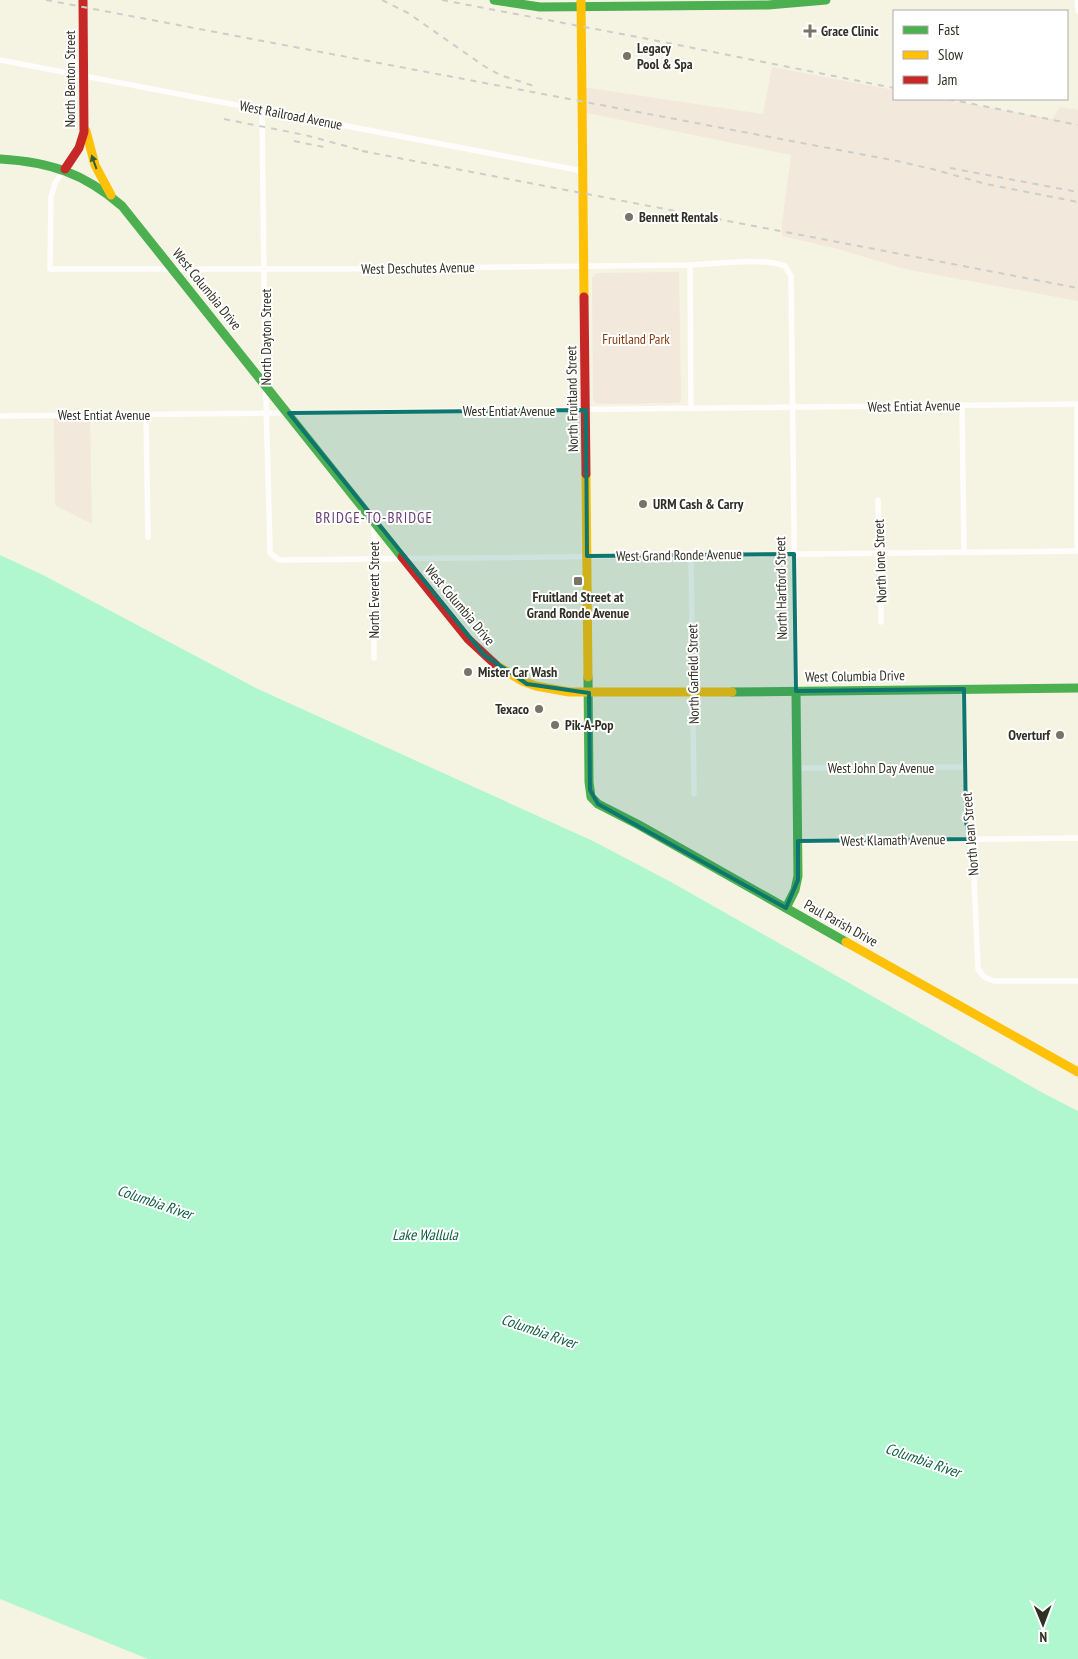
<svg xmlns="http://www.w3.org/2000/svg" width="1078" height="1659" font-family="'PT Sans Narrow',sans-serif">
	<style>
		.green { fill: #f2e8dc }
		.water { fill: #b0f7cf }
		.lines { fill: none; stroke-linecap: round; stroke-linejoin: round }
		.street { stroke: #fefdfb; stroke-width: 5.5 }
		.fast { stroke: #4caf50; stroke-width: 9 }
		.slow { stroke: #ffc107; stroke-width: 9 }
		.jam { stroke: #c62828; stroke-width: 9 }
		.rail { stroke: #cdcdc9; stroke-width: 2; stroke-dasharray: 6 6; stroke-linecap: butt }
		.oneway { fill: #3a5c33 }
		.marked { fill: #0f766e; fill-opacity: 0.2; stroke: #0f766e; stroke-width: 4; stroke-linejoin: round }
		.poi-dot { fill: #767567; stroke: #fff; stroke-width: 2 }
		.labels { text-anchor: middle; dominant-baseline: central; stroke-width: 4; stroke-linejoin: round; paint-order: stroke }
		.poi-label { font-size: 14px; font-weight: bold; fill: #313024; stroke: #fff; text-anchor: start }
		.street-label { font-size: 14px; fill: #313024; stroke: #fff }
		.park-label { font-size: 14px; fill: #893b0f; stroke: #fff }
		.neighbourhood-label { font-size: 15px; letter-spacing: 1px; fill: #683e75; stroke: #fff }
		.water-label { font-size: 15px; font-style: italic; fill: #0e5e3f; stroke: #fff }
	</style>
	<rect width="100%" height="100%" fill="#f5f4e3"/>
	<g class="green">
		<path d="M 772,67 L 894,90 L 894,99 L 942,99 L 1052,119 L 1060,107 L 1078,110 L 1078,301 L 905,269 L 838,249 L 782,236 L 782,223 L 791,155 L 582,112 L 582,87 L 763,114 Z"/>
		<path d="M 677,272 L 679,273 L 681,401 L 679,403 L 607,404 L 596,403 L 593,400 L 592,278 L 596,273 Z"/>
		<path d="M 54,419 L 90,419 L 92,524 L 55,505 Z"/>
	</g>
	<path class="water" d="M 0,555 L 43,575 L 258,689 L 593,841 L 671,882 L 1043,1093 L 1078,1111 L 1078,1659 L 148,1659 L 0,1599 Z"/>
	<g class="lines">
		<g class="street">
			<path d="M 1077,0 L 1078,11"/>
			<path d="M 0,60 L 583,171"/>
			<path d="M 262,110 L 265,364 L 270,548 L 270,553 L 279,560 L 1078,551"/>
			<path d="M 65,169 L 55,183 L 51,197 L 50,269 L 341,269 L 690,265 C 716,264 762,257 785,266 L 791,276 L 796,691"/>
			<path d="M 690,265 L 691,409"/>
			<path d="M 1077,404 L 1077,551"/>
			<path d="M 962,405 L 964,552"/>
			<path d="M 146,415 L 148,537"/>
			<path d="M 0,416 L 1078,404"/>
			<path d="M 878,500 L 879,548 L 881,558 L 881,622"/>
			<path d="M 691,555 L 694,794"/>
			<path d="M 374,658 L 374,523"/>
			<path d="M 964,689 L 966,822 L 973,855 L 978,969 L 984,977 L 994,981 L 1078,981"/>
			<path d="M 797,768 L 965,767"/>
			<path d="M 798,841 L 1078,838"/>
		</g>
		<g class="fast">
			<path d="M 494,0 L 540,7 L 768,5 L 826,0"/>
			<path d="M 0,159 C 50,162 84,173 122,206 L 402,557"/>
			<path d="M 588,677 L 589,782 L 591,797 L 598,804 L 639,825 L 846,942"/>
			<path d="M 732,692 L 1078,688"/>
			<path d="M 786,908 L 795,890 L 798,876 L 796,691"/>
		</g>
		<g class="slow">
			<path d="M 581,0 L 584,297"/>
			<path d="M 86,131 L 95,165 L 111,195"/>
			<path d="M 586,474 L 588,677"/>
			<path d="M 496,665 L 522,681 L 536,686 L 569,692 L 732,692"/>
			<path d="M 846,942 L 1078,1072"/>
		</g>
		<g class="jam">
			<path d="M 65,169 L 79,148 L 84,132 L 83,0"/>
			<path d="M 584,297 L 586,474"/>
			<path d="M 402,557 L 468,639 L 496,665"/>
		</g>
		<g class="rail">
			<path d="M 46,0 L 897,161 L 932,169 L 986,184 L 1078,202"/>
			<path d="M 382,0 L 408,13 L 484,66 L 500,75 L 534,86"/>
			<path d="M 442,0 L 648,39 L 894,88"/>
			<path d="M 948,99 L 1078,125"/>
			<path d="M 224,119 L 305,135 L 368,152"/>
			<path d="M 294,141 L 328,148"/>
			<path d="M 362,151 L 1078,288"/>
			<path d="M 950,168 L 1078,192"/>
		</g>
	</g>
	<defs><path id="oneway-solid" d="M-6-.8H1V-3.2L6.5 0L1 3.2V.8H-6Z" transform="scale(1.25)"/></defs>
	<use class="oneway" href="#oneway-solid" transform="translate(94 162) rotate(-110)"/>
	<path class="marked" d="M 586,410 L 587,556 L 794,554 L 796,691 L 964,689 L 966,822 L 970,839 L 798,841 L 798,880 L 786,908 L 598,804 L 590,790 L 589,693 L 527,684 L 484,655 L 289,413 Z"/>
	<g class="poi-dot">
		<path d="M807.5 23.5h5v5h5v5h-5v5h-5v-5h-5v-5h5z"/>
		<circle cx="627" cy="56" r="5"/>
		<circle cx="629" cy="217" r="5"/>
		<circle cx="643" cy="504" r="5"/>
		<rect x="573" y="576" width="10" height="10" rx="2.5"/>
		<circle cx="468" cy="672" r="5"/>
		<circle cx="539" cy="709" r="5"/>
		<circle cx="555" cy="725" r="5"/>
		<circle cx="1060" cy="735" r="5"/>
	</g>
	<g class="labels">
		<g class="poi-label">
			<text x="821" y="31">Grace Clinic</text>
			<text x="637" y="48">Legacy<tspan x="637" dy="16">Pool &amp; Spa</tspan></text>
			<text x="639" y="217">Bennett Rentals</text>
			<text x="653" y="504">URM Cash &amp; Carry</text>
			<text x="578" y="597" text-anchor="middle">Fruitland Street at<tspan x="578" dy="16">Grand Ronde Avenue</tspan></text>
			<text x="478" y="672">Mister Car Wash</text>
			<text x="529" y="709" text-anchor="end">Texaco</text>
			<text x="565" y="725">Pik-A-Pop</text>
			<text x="1050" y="735" text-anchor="end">Overturf</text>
		</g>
		<g class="street-label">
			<text transform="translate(70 79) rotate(-90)">North Benton Street</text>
			<text transform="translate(291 115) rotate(11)">West Railroad Avenue</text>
			<text transform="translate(418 268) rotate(-1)">West Deschutes Avenue</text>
			<text transform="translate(207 289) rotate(51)">West Columbia Drive</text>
			<text transform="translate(266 337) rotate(-90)">North Dayton Street</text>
			<text transform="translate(572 399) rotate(-91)">North Fruitland Street</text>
			<text transform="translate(914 406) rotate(-1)">West Entiat Avenue</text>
			<text x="509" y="411">West Entiat Avenue</text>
			<text x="104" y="415">West Entiat Avenue</text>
			<text transform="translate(679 555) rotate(-1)">West Grand Ronde Avenue</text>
			<text transform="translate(880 561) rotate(-92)">North Ione Street</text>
			<text transform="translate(781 588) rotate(-91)">North Hartford Street</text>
			<text transform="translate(374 590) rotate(-90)">North Everett Street</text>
			<text transform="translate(460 605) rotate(50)">West Columbia Drive</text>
			<text transform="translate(693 674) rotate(-91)">North Garfield Street</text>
			<text transform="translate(855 676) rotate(-1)">West Columbia Drive</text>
			<text x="881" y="768">West John Day Avenue</text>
			<text transform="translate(970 834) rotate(-95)">North Jean Street</text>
			<text transform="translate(893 840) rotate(-1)">West Klamath Avenue</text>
			<text transform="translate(841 923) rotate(29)">Paul Parish Drive</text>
		</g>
		<g class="park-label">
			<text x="636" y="339">Fruitland Park</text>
		</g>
		<g class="neighbourhood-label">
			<text x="374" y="517">BRIDGE-TO-BRIDGE</text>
		</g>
		<g class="water-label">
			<text transform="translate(155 1202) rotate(19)">Columbia River</text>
			<text x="425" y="1234">Lake Wallula</text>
			<text transform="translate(539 1331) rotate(19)">Columbia River</text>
			<text transform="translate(923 1460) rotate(19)">Columbia River</text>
		</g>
	</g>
	<rect x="893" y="10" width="175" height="90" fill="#ffffff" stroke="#adaca7"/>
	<rect x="903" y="26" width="25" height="8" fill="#4caf50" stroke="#adaca7"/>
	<text x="938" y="35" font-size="15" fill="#313024">Fast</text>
	<rect x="903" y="51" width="25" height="8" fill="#ffc107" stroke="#adaca7"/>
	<text x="938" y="60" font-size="15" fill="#313024">Slow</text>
	<rect x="903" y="76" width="25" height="8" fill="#c62828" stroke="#adaca7"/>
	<text x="938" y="85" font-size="15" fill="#313024">Jam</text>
	<g transform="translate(1043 1624) rotate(179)" stroke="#ffffff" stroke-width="4" paint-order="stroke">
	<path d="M0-4L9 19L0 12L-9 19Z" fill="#313024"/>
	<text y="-8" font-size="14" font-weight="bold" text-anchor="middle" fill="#313024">N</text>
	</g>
</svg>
